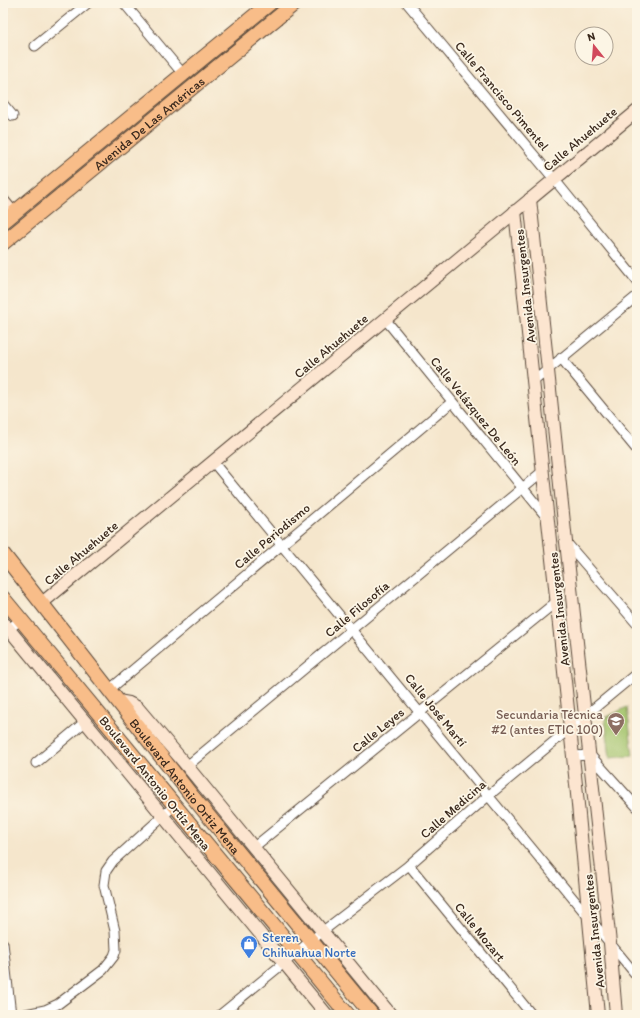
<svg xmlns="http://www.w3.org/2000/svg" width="640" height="1018" font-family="Itim,sans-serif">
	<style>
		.green { fill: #a2c36b; stroke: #6e7644 }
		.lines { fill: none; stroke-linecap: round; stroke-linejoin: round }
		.street-casing { stroke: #574638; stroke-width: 11 }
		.secondary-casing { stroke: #574638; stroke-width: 14 }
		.primary-casing { stroke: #574638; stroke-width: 16 }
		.street { stroke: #fff; stroke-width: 9 }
		.secondary { stroke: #fce5d0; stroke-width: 12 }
		.primary { stroke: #f8bd89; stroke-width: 14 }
		.labels { text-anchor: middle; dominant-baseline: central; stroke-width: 3.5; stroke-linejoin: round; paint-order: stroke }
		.street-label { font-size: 13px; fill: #3b2a1e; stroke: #fcf5e5 }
		.education-label { font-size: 13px; fill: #785e54; stroke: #fcf5e5; text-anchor: end }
		.shop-label { font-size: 13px; fill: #366cbe; stroke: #fcf5e5; text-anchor: start }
	</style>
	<rect width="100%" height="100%" fill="#fcf5e5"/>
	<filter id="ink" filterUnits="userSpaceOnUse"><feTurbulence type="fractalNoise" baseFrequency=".025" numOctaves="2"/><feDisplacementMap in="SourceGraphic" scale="8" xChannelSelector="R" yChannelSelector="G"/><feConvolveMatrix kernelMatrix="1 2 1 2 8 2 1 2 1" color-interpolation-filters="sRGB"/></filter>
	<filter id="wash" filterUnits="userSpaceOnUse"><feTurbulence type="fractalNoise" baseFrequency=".012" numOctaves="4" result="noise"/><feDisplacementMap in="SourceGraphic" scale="16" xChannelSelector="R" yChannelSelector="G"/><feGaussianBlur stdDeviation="0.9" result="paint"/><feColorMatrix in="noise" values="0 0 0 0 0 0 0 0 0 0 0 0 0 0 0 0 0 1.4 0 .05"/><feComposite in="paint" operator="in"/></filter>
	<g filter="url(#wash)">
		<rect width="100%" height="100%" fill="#f5e6cc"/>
		<path class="green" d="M 627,707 L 633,756 L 610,758 L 605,718 Z"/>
	</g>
	<g filter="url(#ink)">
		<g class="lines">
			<defs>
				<g id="street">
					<path d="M 124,3 L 183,74"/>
					<path d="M 407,3 L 554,179 L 637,281"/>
					<path d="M 35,46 L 88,3"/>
					<path d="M 3,104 L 13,116"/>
					<path d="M 385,319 L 548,519"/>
					<path d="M 561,358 L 637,450"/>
					<path d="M 534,381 L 637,296"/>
					<path d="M 213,462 L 637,976"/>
					<path d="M 566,542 L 637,624"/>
					<path d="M 3,634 L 20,620"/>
					<path d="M 109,690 L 452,402"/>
					<path d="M 573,756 L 590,755 L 637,807"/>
					<path d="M 36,763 L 86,721"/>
					<path d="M 187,766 L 543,471"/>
					<path d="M 254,847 L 556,602"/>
					<path d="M 409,865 L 532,1015"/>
					<path d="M 3,943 L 11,1015"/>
					<path d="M 21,1015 L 45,1010 L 58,1004 L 103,970 L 114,956 L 116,950 L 115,931 L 104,885 L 106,871 L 113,861 L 174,806"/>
					<path d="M 220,1015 L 323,931 L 409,865 L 488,796 L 637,673"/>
				</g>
				<g id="secondary">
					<path d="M 530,199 L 566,542 L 610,943 L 616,1015"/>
					<path d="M 3,201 L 13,213"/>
					<path d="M 515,211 L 577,794 L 598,1015"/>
					<path d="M 42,603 L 637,111"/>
					<path d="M 3,622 L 327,1015"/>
					<path d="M 118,701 L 129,703 L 137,707 L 187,766 L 391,1015"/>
				</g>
				<g id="primary">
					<path d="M 3,222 L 270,3"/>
					<path id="s1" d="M 3,243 L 295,3"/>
					<path id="s2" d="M 3,554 L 192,796 L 372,1015"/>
					<path d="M 3,598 L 348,1015"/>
				</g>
			</defs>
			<use href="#street" class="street-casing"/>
			<use href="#secondary" class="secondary-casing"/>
			<use href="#primary" class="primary-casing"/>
			<use href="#street" class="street"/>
			<use href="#secondary" class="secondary"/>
			<use href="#primary" class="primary"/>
		</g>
	</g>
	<defs>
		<symbol id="school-pin" viewBox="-11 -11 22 30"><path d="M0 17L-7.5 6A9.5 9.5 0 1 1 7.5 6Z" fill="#8d6e63" stroke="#fcf5e5"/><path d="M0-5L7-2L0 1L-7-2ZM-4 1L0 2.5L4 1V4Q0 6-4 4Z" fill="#fff"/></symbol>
		<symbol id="shop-pin" viewBox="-11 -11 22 30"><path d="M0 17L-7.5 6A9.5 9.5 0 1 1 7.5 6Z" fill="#3f7fe0" stroke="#fcf5e5"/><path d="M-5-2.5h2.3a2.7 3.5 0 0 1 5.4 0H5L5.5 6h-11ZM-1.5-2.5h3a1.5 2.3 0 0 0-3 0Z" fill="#fff"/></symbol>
	</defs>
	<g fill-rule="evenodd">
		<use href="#school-pin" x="606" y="711" width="20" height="27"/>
		<use href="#shop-pin" x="239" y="934" width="20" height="27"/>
	</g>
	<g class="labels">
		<g class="street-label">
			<text transform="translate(502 96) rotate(50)">Calle Francisco Pimentel</text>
			<text stroke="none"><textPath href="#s1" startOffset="189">Avenida De Las Américas</textPath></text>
			<text transform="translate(580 139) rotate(-40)">Calle Ahuehuete</text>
			<text transform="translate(525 286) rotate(-96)">Avenida Insurgentes</text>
			<text transform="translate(331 346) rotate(-40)">Calle Ahuehuete</text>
			<text transform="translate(476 411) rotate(51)">Calle Velázquez De León</text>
			<text transform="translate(272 536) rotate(-40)">Calle Periodismo</text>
			<text transform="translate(81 553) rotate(-40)">Calle Ahuehuete</text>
			<text transform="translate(357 609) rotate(-40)">Calle Filosofía</text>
			<text transform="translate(559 609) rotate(-96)">Avenida Insurgentes</text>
			<text transform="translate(436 710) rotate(51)">Calle José Martí</text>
			<text transform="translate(378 730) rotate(-39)">Calle Leyes</text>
			<text transform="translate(155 783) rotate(51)">Boulevard Antonio Ortíz Mena</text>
			<text stroke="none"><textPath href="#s2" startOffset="295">Boulevard Antonio Ortiz Mena</textPath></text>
			<text transform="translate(453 809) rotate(-41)">Calle Medicina</text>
			<text transform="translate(594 931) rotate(-96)">Avenida Insurgentes</text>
			<text transform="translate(480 932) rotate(51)">Calle Mozart</text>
		</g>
		<g class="education-label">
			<text x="603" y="714">Secundaria Técnica<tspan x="603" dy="15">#2 (antes ETIC 100)</tspan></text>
		</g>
		<g class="shop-label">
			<text x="262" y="937">Steren<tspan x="262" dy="15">Chihuahua Norte</tspan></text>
		</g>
	</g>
	<rect width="640" height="1018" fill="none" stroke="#fcf5e5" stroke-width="16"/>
	<g transform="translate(594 46) rotate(343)"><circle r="19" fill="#fcf5e5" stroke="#afa495"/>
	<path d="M0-3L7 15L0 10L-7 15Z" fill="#d1495b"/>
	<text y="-6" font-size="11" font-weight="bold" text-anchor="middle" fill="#3b2a1e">N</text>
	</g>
</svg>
